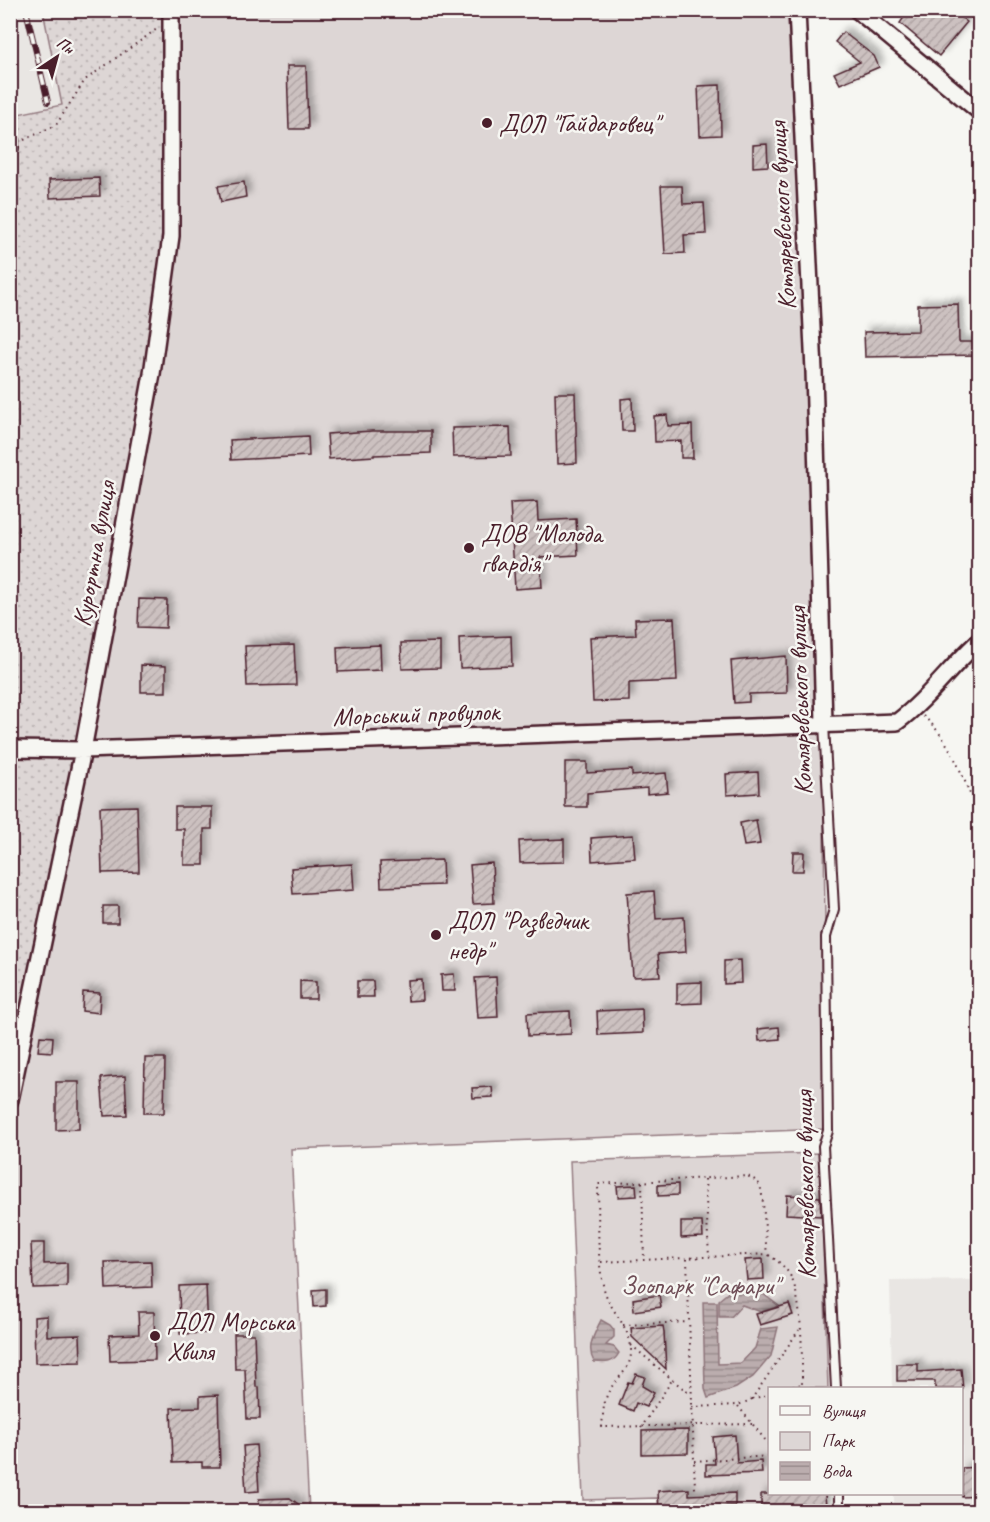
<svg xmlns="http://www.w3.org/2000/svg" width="990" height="1522" font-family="Caveat,sans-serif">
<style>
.built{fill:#e9e6e3}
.grass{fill:url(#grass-dots);stroke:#947a80;stroke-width:1.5}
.park{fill:#ddd6d5;stroke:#947a80;stroke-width:1.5}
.water{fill:url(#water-rules);stroke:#8e747a;stroke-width:1.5}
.building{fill:url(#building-hatch);stroke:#4a1f2b;stroke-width:1.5;filter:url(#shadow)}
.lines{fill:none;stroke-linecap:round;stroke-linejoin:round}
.service-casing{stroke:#4a1f2b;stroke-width:12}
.minor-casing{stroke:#4a1f2b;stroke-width:20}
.path{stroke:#4a1f2b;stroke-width:2;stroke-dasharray:1.5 4.5;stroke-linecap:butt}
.service{stroke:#f6f6f2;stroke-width:8}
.minor{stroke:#f6f6f2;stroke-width:15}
.rail-casing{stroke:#4a1f2b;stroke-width:6}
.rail{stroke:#f6f6f2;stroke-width:4;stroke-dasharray:11;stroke-linecap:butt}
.poi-dot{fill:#4a1f2b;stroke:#f6f6f2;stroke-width:2}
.labels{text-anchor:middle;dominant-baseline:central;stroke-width:5;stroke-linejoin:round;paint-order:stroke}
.poi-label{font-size:26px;fill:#4a1f2b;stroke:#f6f6f2;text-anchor:start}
.street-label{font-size:26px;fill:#4a1f2b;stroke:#f6f6f2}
.park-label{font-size:26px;fill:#6f4d56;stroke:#f6f6f2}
</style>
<defs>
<pattern id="grass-dots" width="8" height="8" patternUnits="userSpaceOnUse" patternTransform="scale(1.5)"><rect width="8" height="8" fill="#ddd6d5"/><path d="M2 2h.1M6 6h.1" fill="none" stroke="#bfb7b7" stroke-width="1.8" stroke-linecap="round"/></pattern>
<pattern id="water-rules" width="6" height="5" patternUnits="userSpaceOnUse" patternTransform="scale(1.5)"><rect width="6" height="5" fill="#bbadae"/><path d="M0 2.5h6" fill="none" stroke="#9a8c8e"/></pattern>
<pattern id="building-hatch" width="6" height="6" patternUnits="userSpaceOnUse" patternTransform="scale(1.5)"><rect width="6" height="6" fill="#ccc1c0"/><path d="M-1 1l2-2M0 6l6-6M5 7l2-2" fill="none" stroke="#b1a5a5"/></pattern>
<filter id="shadow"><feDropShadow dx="5" dy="-5" stdDeviation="3" flood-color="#0004"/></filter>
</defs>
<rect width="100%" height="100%" fill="#f6f6f2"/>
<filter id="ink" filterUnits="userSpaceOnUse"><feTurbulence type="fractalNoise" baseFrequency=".0167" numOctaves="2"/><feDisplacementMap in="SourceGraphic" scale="12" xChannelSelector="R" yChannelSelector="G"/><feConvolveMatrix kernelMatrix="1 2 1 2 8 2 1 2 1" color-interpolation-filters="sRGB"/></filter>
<g filter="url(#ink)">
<path class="built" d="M10,11H43L62,105L13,115L10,105Z
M979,1280V1511H894V1494H962V1388H892L890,1281Z"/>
<path class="grass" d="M43,11H171L173,237L11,1099L10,155L13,115L62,105Z"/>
<path class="park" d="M172,11H796L823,725L827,1129L291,1149L309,1511L11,1512V1121L83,750L171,236Z
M820,1153L828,1388H770V1494H825L826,1510L659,1512L658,1498L583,1500L570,1161Z"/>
<path class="water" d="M739,1287L759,1291L779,1306L761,1312L742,1305L731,1317H719V1300L730,1291Z
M703,1302H717L718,1364L741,1363L755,1348L761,1329L778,1327L771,1356L753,1377L736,1388L708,1398L705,1389Z
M601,1320L610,1325L614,1330V1337L606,1345L614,1347L619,1353C613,1364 606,1363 594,1362C586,1347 594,1335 601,1320Z"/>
<path class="building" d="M909,10H929L940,20L943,16L948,19L954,12L967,22L939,56L900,23Z
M843,32L874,56L879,67L840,84L834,73L860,62L835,42Z
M287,66H306L308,129H289Z
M720,85L721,135L700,136L698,86Z
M767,144L768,166L753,167V145Z
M99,178L100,196L50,198L49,180Z
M244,182L246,197L221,202L218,186Z
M661,186H682L683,204L704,203L706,234L684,235L685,253L665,254Z
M958,304L959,342H980V355L865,357L864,332L918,331V305Z
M555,393H575L577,463L557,464Z
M632,398L633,431H622L621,399Z
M667,415L668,426L692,425L693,458H681V441L655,442L654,416Z
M510,427L511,456L453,457L452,428Z
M372,431H431V453L374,455V456L329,459L327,434Z
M308,436L309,456L231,460L230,440Z
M537,502L538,521L576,519L578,555L540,557L542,587L515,589L510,503Z
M139,599L167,600L166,628L138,627Z
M674,618L677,681L629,683V701L593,702L590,637L636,635L635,619Z
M511,636L512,666L460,668L459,638Z
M440,642V668L402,669L401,643Z
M294,645L296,685L247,686L245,646Z
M380,645L381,670L338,672L337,647Z
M786,656L787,693L749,694V702L734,703L731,661Z
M141,665L166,666V692H141Z
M565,762H587V773L632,770V776L666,773L668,792L647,794V788L587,793V807H565Z
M758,772L759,793L727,795L726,774Z
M137,806L139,872L102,873L100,807Z
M175,807H212V829H204V865H184V829H175Z
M756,820L760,844L744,846L740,823Z
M633,835L635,858L592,861L591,838Z
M564,839V862L520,863L519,841Z
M793,852H804L803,871H792Z
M442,860L443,885L381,887L380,862Z
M492,863L494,903L473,904L470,865Z
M352,864L354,890L293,894L291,868Z
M654,891L656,919L684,917L686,952L658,954L660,976L633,977L627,893Z
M103,906H118V923H103Z
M740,960L741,983L724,984V961Z
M454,974L455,991H442L441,975Z
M496,977L498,1017L478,1018L475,978Z
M421,979L422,1000L408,1001L407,980Z
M300,981L316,982V999H300Z
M357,981H373L374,997H357Z
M702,982V1003L677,1004V983Z
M83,992L100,993L99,1013L82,1011Z
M642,1009L643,1033L598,1035L597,1011Z
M570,1011L571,1034L528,1036L527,1013Z
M779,1027L780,1039L759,1041L758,1029Z
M40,1036L53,1037L52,1052L38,1051Z
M145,1058H165L164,1113H144Z
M125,1076L127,1115L104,1116L101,1078Z
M56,1082H79V1129L56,1130Z
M492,1087L493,1097L473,1098L472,1088Z
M678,1184V1195L658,1196V1185Z
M636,1185L637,1196L618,1197L617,1186Z
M787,1195L820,1197L821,1216L786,1214Z
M681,1222H702L703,1237L681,1238Z
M31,1243H44V1264L67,1263V1287L33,1288Z
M763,1259L764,1279L747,1280L745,1260Z
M151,1261L152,1287L106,1289L105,1262Z
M206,1285L208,1333L180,1334L179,1286Z
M326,1289V1306L314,1307L313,1290Z
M659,1295L661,1307L634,1311L633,1299Z
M789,1304L793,1315L760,1325L756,1314Z
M138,1312H154L155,1360L110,1361L109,1335L139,1334Z
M47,1316V1336L80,1335L81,1362L35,1363L34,1317Z
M663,1326L664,1332L666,1369L632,1337L631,1328Z
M234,1334H254L256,1387H259L260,1419H247L245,1369H235Z
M897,1364H918V1372L961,1369L963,1389H935V1381H897Z
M636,1374L645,1377L642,1386L654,1393L646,1407L636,1403L633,1411L619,1405L628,1382L632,1383Z
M218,1395L220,1467H202V1462L173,1463L171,1408L200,1407V1396Z
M688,1430V1453L642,1454V1431Z
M735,1435L737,1463L761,1461L762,1473L706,1475V1464H715L713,1437Z
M256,1445L259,1491L246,1492L243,1446Z
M980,1467V1496L962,1497V1468Z
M689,1489V1495L735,1493V1506L659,1511L658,1491Z
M761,1494H825L826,1510L761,1512Z
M290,1498L298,1504L299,1512H260L259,1499Z"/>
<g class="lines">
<defs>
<path id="service" d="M824,724L834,909L826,937L828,1131L823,1146L836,1388
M839,1512V1494"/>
<path id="minor" d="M797,10L814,371L824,723
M857,10L980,112
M10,108V148
M10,749L83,750L897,722C928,699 951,666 980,640
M10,1100L83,750L152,374L171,236V10"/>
</defs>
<use href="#service" class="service-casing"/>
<use href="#minor" class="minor-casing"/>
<path class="path" d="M24,140L56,125L85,80L157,29
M923,716C950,738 963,777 976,809L980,814
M705,1179L709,1257
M642,1182L644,1260
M687,1259L695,1489
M601,1262L767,1254C777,1260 785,1266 791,1277C803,1302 802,1359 802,1388
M623,1325L688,1322
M631,1345L691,1395
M787,1388L802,1384
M752,1399L770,1394
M738,1406L770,1446
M692,1407L738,1405L751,1400L799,1330
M752,1424L602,1427C603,1416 603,1402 609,1391C617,1377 631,1370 631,1352C632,1328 610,1312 604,1289C596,1256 599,1218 598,1184L747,1176C752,1178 756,1180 759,1184C764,1190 765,1241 767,1254
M641,1428L672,1380
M694,1461L770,1456
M695,1512V1509"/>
<use href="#service" class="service"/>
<use href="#minor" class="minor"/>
<defs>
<path id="rail" d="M26,10L48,102"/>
</defs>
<use href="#rail" class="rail-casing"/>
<use href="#rail" class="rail"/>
</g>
</g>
<g class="poi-dot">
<circle cx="487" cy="123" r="6"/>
<circle cx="469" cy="548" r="6"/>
<circle cx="436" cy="935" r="6"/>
<circle cx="155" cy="1336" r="6"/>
</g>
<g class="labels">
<g class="poi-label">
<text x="499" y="123">ДОЛ "Гайдаровец"</text>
<text x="481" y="533">ДОВ "Молода<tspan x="481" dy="30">гвардія"</tspan></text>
<text x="448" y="920">ДОЛ "Разведчик<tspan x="448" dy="30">недр"</tspan></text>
<text x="167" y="1321">ДОЛ Морська<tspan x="167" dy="30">Хвиля</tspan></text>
</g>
<g class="street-label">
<text transform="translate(782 216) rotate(-93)">Котляревського вулиця</text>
<text transform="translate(94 554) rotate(-80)">Курортна вулиця</text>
<text transform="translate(800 701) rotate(-92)">Котляревського вулиця</text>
<text transform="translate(416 714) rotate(-2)">Морський провулок</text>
<text transform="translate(805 1185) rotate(-91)">Котляревського вулиця</text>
</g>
<g class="park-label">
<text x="700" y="1285">Зоопарк "Сафари"</text>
</g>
</g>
<rect width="990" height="1522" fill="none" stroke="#f6f6f2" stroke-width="36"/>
<rect x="18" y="18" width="954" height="1486" fill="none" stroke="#4a1f2b" stroke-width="2" filter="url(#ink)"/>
<rect x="768" y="1387" width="195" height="108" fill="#f6f6f2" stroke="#b1a0a2" stroke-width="1.5"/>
<rect x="780" y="1406" width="30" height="9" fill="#f6f6f2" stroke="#b1a0a2" stroke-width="1.5"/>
<text x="822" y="1417" font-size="18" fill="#4a1f2b">Вулиця</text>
<rect x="780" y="1432" width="30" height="18" fill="#ddd6d5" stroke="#b1a0a2" stroke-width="1.5"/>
<text x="822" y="1447" font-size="18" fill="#4a1f2b">Парк</text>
<rect x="780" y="1462" width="30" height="18" fill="url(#water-rules)" stroke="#b1a0a2" stroke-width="1.5"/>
<text x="822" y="1477" font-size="18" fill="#4a1f2b">Вода</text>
<g transform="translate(57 57) rotate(36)" stroke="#f6f6f2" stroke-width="4.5" paint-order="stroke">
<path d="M0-4.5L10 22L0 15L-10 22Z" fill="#4a1f2b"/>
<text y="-9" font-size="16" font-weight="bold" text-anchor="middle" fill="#4a1f2b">Пн</text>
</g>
</svg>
